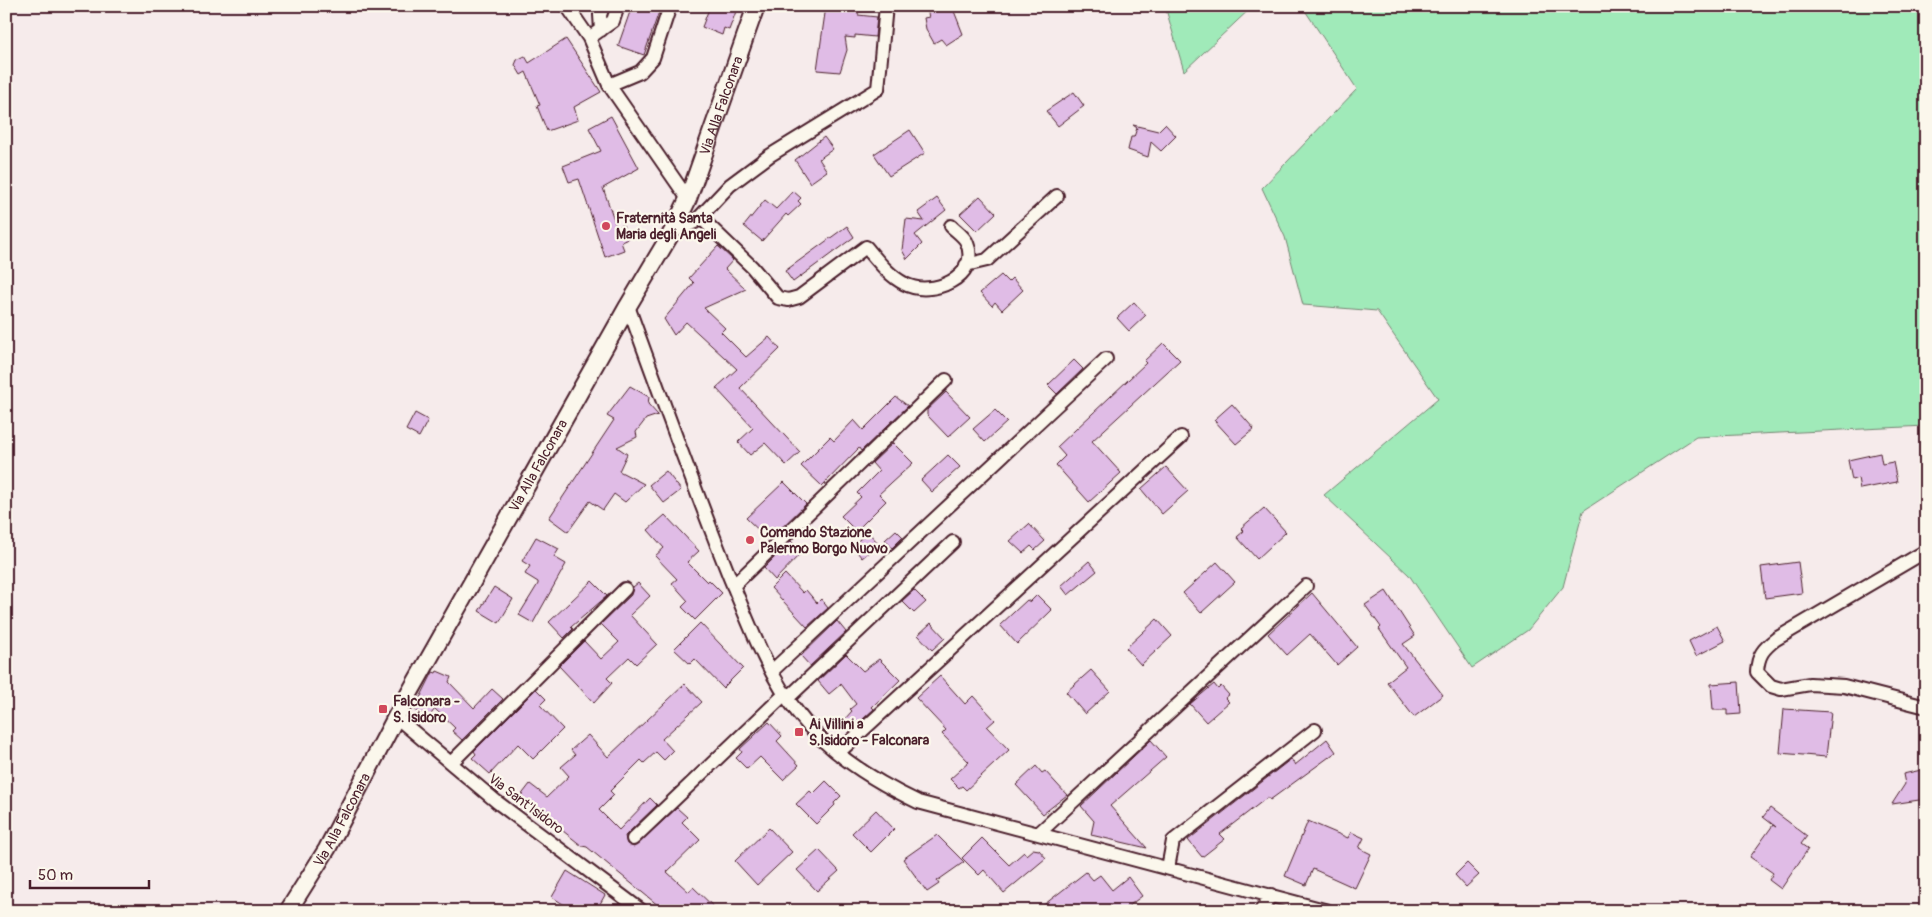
<svg xmlns="http://www.w3.org/2000/svg" width="1932" height="917" font-family="Pangolin,sans-serif">
<style>
.green{fill:#a0eab9;stroke:#758472}
.building{fill:#e0bce6;stroke:#4a1f2b}
.lines{fill:none;stroke-linecap:round;stroke-linejoin:round}
.minor-casing{stroke:#4a1f2b;stroke-width:16}
.tertiary-casing{stroke:#4a1f2b;stroke-width:20}
.minor{stroke:#fbf7ec;stroke-width:12}
.tertiary{stroke:#fbf7ec;stroke-width:16}
.poi-dot{fill:#d1495b;stroke:#fbf7ec;stroke-width:2}
.labels{text-anchor:middle;dominant-baseline:central;stroke-width:4.5;stroke-linejoin:round;paint-order:stroke}
.street-label{font-size:14px;fill:#4a1f2b;stroke:#fbf7ec}
.poi-label{font-size:14px;font-weight:bold;fill:#4a1f2b;stroke:#fbf7ec;text-anchor:start}
</style>
<rect width="100%" height="100%" fill="#f6ebeb"/>
<filter id="ink" filterUnits="userSpaceOnUse"><feTurbulence type="fractalNoise" baseFrequency=".02" numOctaves="2"/><feDisplacementMap in="SourceGraphic" scale="10" xChannelSelector="R" yChannelSelector="G"/><feConvolveMatrix kernelMatrix="1 2 1 2 8 2 1 2 1" color-interpolation-filters="sRGB"/></filter>
<g filter="url(#ink)">
<path class="green" d="M1165,6H1253L1184,71Z
M1302,6H1926V426L1696,437L1583,511L1563,587L1528,630L1472,668L1409,575L1324,495L1438,399L1377,311L1303,305L1285,237L1262,188L1357,89Z"/>
<path class="building" d="M632,6H661L644,55L618,46Z
M710,6H738L729,30L724,28L722,35L702,27Z
M826,6H859L858,15L877,17L875,37L855,35V38L845,37L847,50L840,72L817,70Z
M926,6H952L963,34L946,45L941,39L934,43L926,29L924,18L929,17Z
M566,39L601,92L574,107L578,120L547,131L537,106L540,105L526,72L521,75L515,65L517,60L525,56L529,63Z
M1074,92L1084,106L1058,126L1046,111Z
M611,116L639,168L603,188L617,228L623,225L628,239L621,242L624,250L605,257L579,179L569,182L563,166L601,151L589,128Z
M1165,124L1176,136L1161,151L1151,142L1148,157L1128,150L1131,137H1134L1137,128L1133,125L1158,131Z
M910,130L925,153L889,176L874,154Z
M824,137L833,149L819,159L827,171L810,183L795,160Z
M793,191L801,198L798,201L801,204L788,216L786,214L762,241L744,226L765,200L776,209Z
M980,196L996,213L977,231L960,214Z
M937,198L946,210L915,235L922,244L907,259L902,250L906,219L924,221L918,212Z
M847,226L854,237L793,282L785,271Z
M718,246L733,260L725,269L746,289L704,308L725,328L721,332L746,357L769,337L780,349L740,388L800,452L786,465L765,443L750,455L738,442L753,428L716,388L737,369L686,322L674,335L664,319L694,283L689,278Z
M1001,275L1008,282L1012,278L1023,290L1002,310L995,302L992,306L980,293Z
M1134,302L1146,315L1129,331L1117,318Z
M1163,343L1180,360L1092,441L1121,473L1089,502L1056,465L1065,456L1057,447L1146,363L1144,361Z
M1074,360L1083,369L1057,394L1048,385Z
M630,386L649,397L648,404L658,415L646,419L636,432L637,437L617,447L627,454L619,471L644,484L625,502L614,494L603,510L590,501L568,532L549,518L614,420L607,416Z
M946,392L970,417L948,437L927,415V410Z
M896,397L908,406L861,451L859,448L822,486L801,466L830,437L834,441L854,420L863,430Z
M1232,404L1254,429L1236,444L1214,420Z
M995,410L1007,422L985,442L973,429Z
M415,413L428,420L419,437L406,430Z
M893,443L913,463L879,494L886,501L856,531L841,516L861,497L857,493L879,471L872,463Z
M1880,453L1882,464L1893,462L1897,482L1860,489L1858,478L1852,480L1848,460Z
M948,455L960,467L932,492L921,480Z
M1166,467L1188,491L1162,514L1141,489Z
M666,471L681,490L664,503L649,485Z
M784,482L806,504L769,540L746,518Z
M1264,508L1286,532L1257,559L1237,537L1244,531L1241,528Z
M665,515L699,551L687,562L707,582L709,580L722,593L695,620L682,607L688,601L672,583L677,579L655,556L664,548L648,530Z
M1029,524L1045,541L1035,550L1031,546L1023,553L1010,541Z
M896,530L903,537L892,548L885,540Z
M868,532L879,544L862,558L852,546Z
M536,537L559,549L554,557L566,564L533,623L519,615L538,584V582L525,574L530,566L522,561Z
M791,541L802,552L775,580L764,568Z
M1089,561L1097,571L1068,595L1061,586Z
M1217,562L1235,582L1201,613L1183,593Z
M1798,562L1802,593L1765,598L1761,567Z
M785,574L803,593L806,590L817,603L821,599L828,608L807,627L771,588Z
M592,581L607,596L571,627L573,629L564,638L549,622Z
M638,583L650,596L630,615L657,644L636,664L629,657L607,678L612,683L594,703L559,666L584,641L601,659L619,642L601,624L631,595L633,587Z
M494,587L513,599L499,623L479,611Z
M914,590L926,602L914,613L902,601Z
M1386,591L1415,636L1403,644L1443,695L1414,717L1387,682L1406,667L1379,629L1381,627L1365,605Z
M1312,593L1357,647L1337,665L1310,634L1287,655L1268,634Z
M1037,595L1052,610L1017,644L1000,625L1027,600L1030,602Z
M1157,619L1172,636L1141,665L1126,648Z
M837,621L846,632L810,666L801,656Z
M700,623L743,668L723,688L695,659L690,664L674,649Z
M931,623L945,638L932,650L918,635Z
M1717,626L1725,641L1696,656L1689,641Z
M846,654L863,671L879,659L900,680L872,707L874,709L852,729L844,720L852,711L850,709L856,704L841,684L829,694L818,681Z
M1091,670L1110,691L1085,714L1066,692Z
M437,671L451,677L449,682L474,708L492,689L503,699L462,740L452,731L455,728L435,709L428,718L414,710L433,672L436,673Z
M940,676L965,704L973,696L995,720L987,727L1009,750L966,790L962,786L959,788L950,779L969,762L942,734L946,730L916,698Z
M1739,682L1741,714L1727,715V710H1713L1711,684Z
M685,684L702,702L662,739L673,751L664,760L656,752L644,763L641,760L610,791L614,795L599,810L619,830L650,798L657,805L625,836L627,844L634,847L677,808L687,817L682,822L700,840L667,872L689,892L693,887L718,911H665L587,847L582,846L520,797L530,784L547,797L569,776L561,767L575,755L571,750L588,735L608,757Z
M1214,684L1218,689L1221,686L1229,695L1225,698L1229,702L1206,722L1190,704Z
M536,689L546,699L540,705L563,729L533,759L518,744L490,774L472,758L476,754L474,751Z
M1784,709L1831,712L1826,757L1780,753Z
M769,722L782,736L777,741L799,765L783,780L760,757L747,769L736,758L742,752L740,749Z
M1327,739L1336,752L1270,800L1268,797L1220,834L1225,839L1202,857L1188,840L1291,759L1295,765Z
M1151,740L1166,757L1110,806L1147,848L1091,835L1094,821L1081,806Z
M1036,766L1042,773L1045,771L1067,795L1043,814L1016,785Z
M1926,769V799L1892,804L1905,784L1903,774Z
M826,781L841,796L834,803L835,805L816,824L796,804L810,791L813,794Z
M1770,808L1807,836L1801,844L1808,849L1781,889L1769,880L1773,873L1750,857L1773,825L1776,827L1763,817Z
M876,810L894,829L871,852L852,833Z
M1308,821L1348,838L1351,832L1364,838L1359,848L1371,854L1355,888L1313,869L1306,885L1285,876Z
M769,828L792,852L757,885L735,861Z
M937,835L964,862L937,881L939,884L927,892L903,859Z
M982,838L1009,865L1024,852L1026,855L1033,849L1039,850L1046,858L1004,893L984,870L979,875L962,858Z
M819,850L839,871L817,891L797,870Z
M1467,863L1479,875L1466,887L1455,875Z
M567,871L605,895L596,911H574L552,897Z
M1086,872L1093,880L1100,875L1112,890L1128,877L1142,896L1122,911H1114L1110,905L1103,911H1036Z"/>
<g class="lines">
<defs>
<path id="minor" d="M567,6L589,38L609,85L688,199
M601,30L600,15L603,6
M589,38L613,21L618,6
M609,85L640,72L653,58L670,6
M700,217L752,267L778,298L788,300L799,297L866,247C877,260 889,276 905,284C931,298 981,277 967,243C965,237 956,231 951,226
M672,232L695,222L730,185L769,156L878,89L886,6
M966,265L987,260L1057,196
M628,306C661,397 694,488 730,578C749,623 767,674 798,713C828,753 874,781 918,802L1328,911
M1926,551L1776,639C1763,649 1758,655 1757,672L1771,686L1781,689L1810,684L1844,686L1926,707
M733,586L946,380
M772,671L1106,359
M788,698L953,542
M396,717L497,802L642,911
M838,753L1181,437
M451,763L625,589
M1038,834L1306,586
M633,839L786,693
M1168,868L1173,841L1315,730
M1261,911L1271,895"/>
<g id="tertiary">
<path id="s1" d="M288,911L327,849L396,717L628,306L672,232L688,199L756,6"/>
</g>
</defs>
<use href="#minor" class="minor-casing"/>
<use href="#tertiary" class="tertiary-casing"/>
<use href="#minor" class="minor"/>
<use href="#tertiary" class="tertiary"/>
</g>
</g>
<g class="poi-dot">
<circle cx="606" cy="226" r="5"/>
<circle cx="750" cy="540" r="5"/>
<rect x="378" y="704" width="10" height="10" rx="2.5"/>
<rect x="794" y="727" width="10" height="10" rx="2.5"/>
</g>
<g class="labels">
<g class="street-label">
<text stroke="none"><textPath href="#s1" startOffset="916">Via Alla Falconara</textPath></text>
<text stroke="none"><textPath href="#s1" startOffset="511">Via Alla Falconara</textPath></text>
<text transform="translate(526 804) rotate(37)">Via Sant'Isidoro</text>
<text stroke="none"><textPath href="#s1" startOffset="106">Via Alla Falconara</textPath></text>
</g>
<g class="poi-label">
<text x="616" y="218">Fraternità Santa<tspan x="616" dy="16">Maria degli Angeli</tspan></text>
<text x="760" y="532">Comando Stazione<tspan x="760" dy="16">Palermo Borgo Nuovo</tspan></text>
<text x="393" y="701">Falconara -<tspan x="393" dy="16">S. Isidoro</tspan></text>
<text x="809" y="724">Ai Villini a<tspan x="809" dy="16">S.Isidoro - Falconara</tspan></text>
</g>
</g>
<rect width="1932" height="917" fill="none" stroke="#fbf7ec" stroke-width="25"/>
<rect x="12" y="12" width="1907" height="892" fill="none" stroke="#4a1f2b" stroke-width="2" filter="url(#ink)"/>
<path d="M30 880v8h119v-8" fill="none" stroke="#4a1f2b" stroke-width="2.5"/>
<text x="38" y="880" font-size="15" fill="#4a1f2b" stroke="#fbf7ec" stroke-width="4" paint-order="stroke">50 m</text>
</svg>
